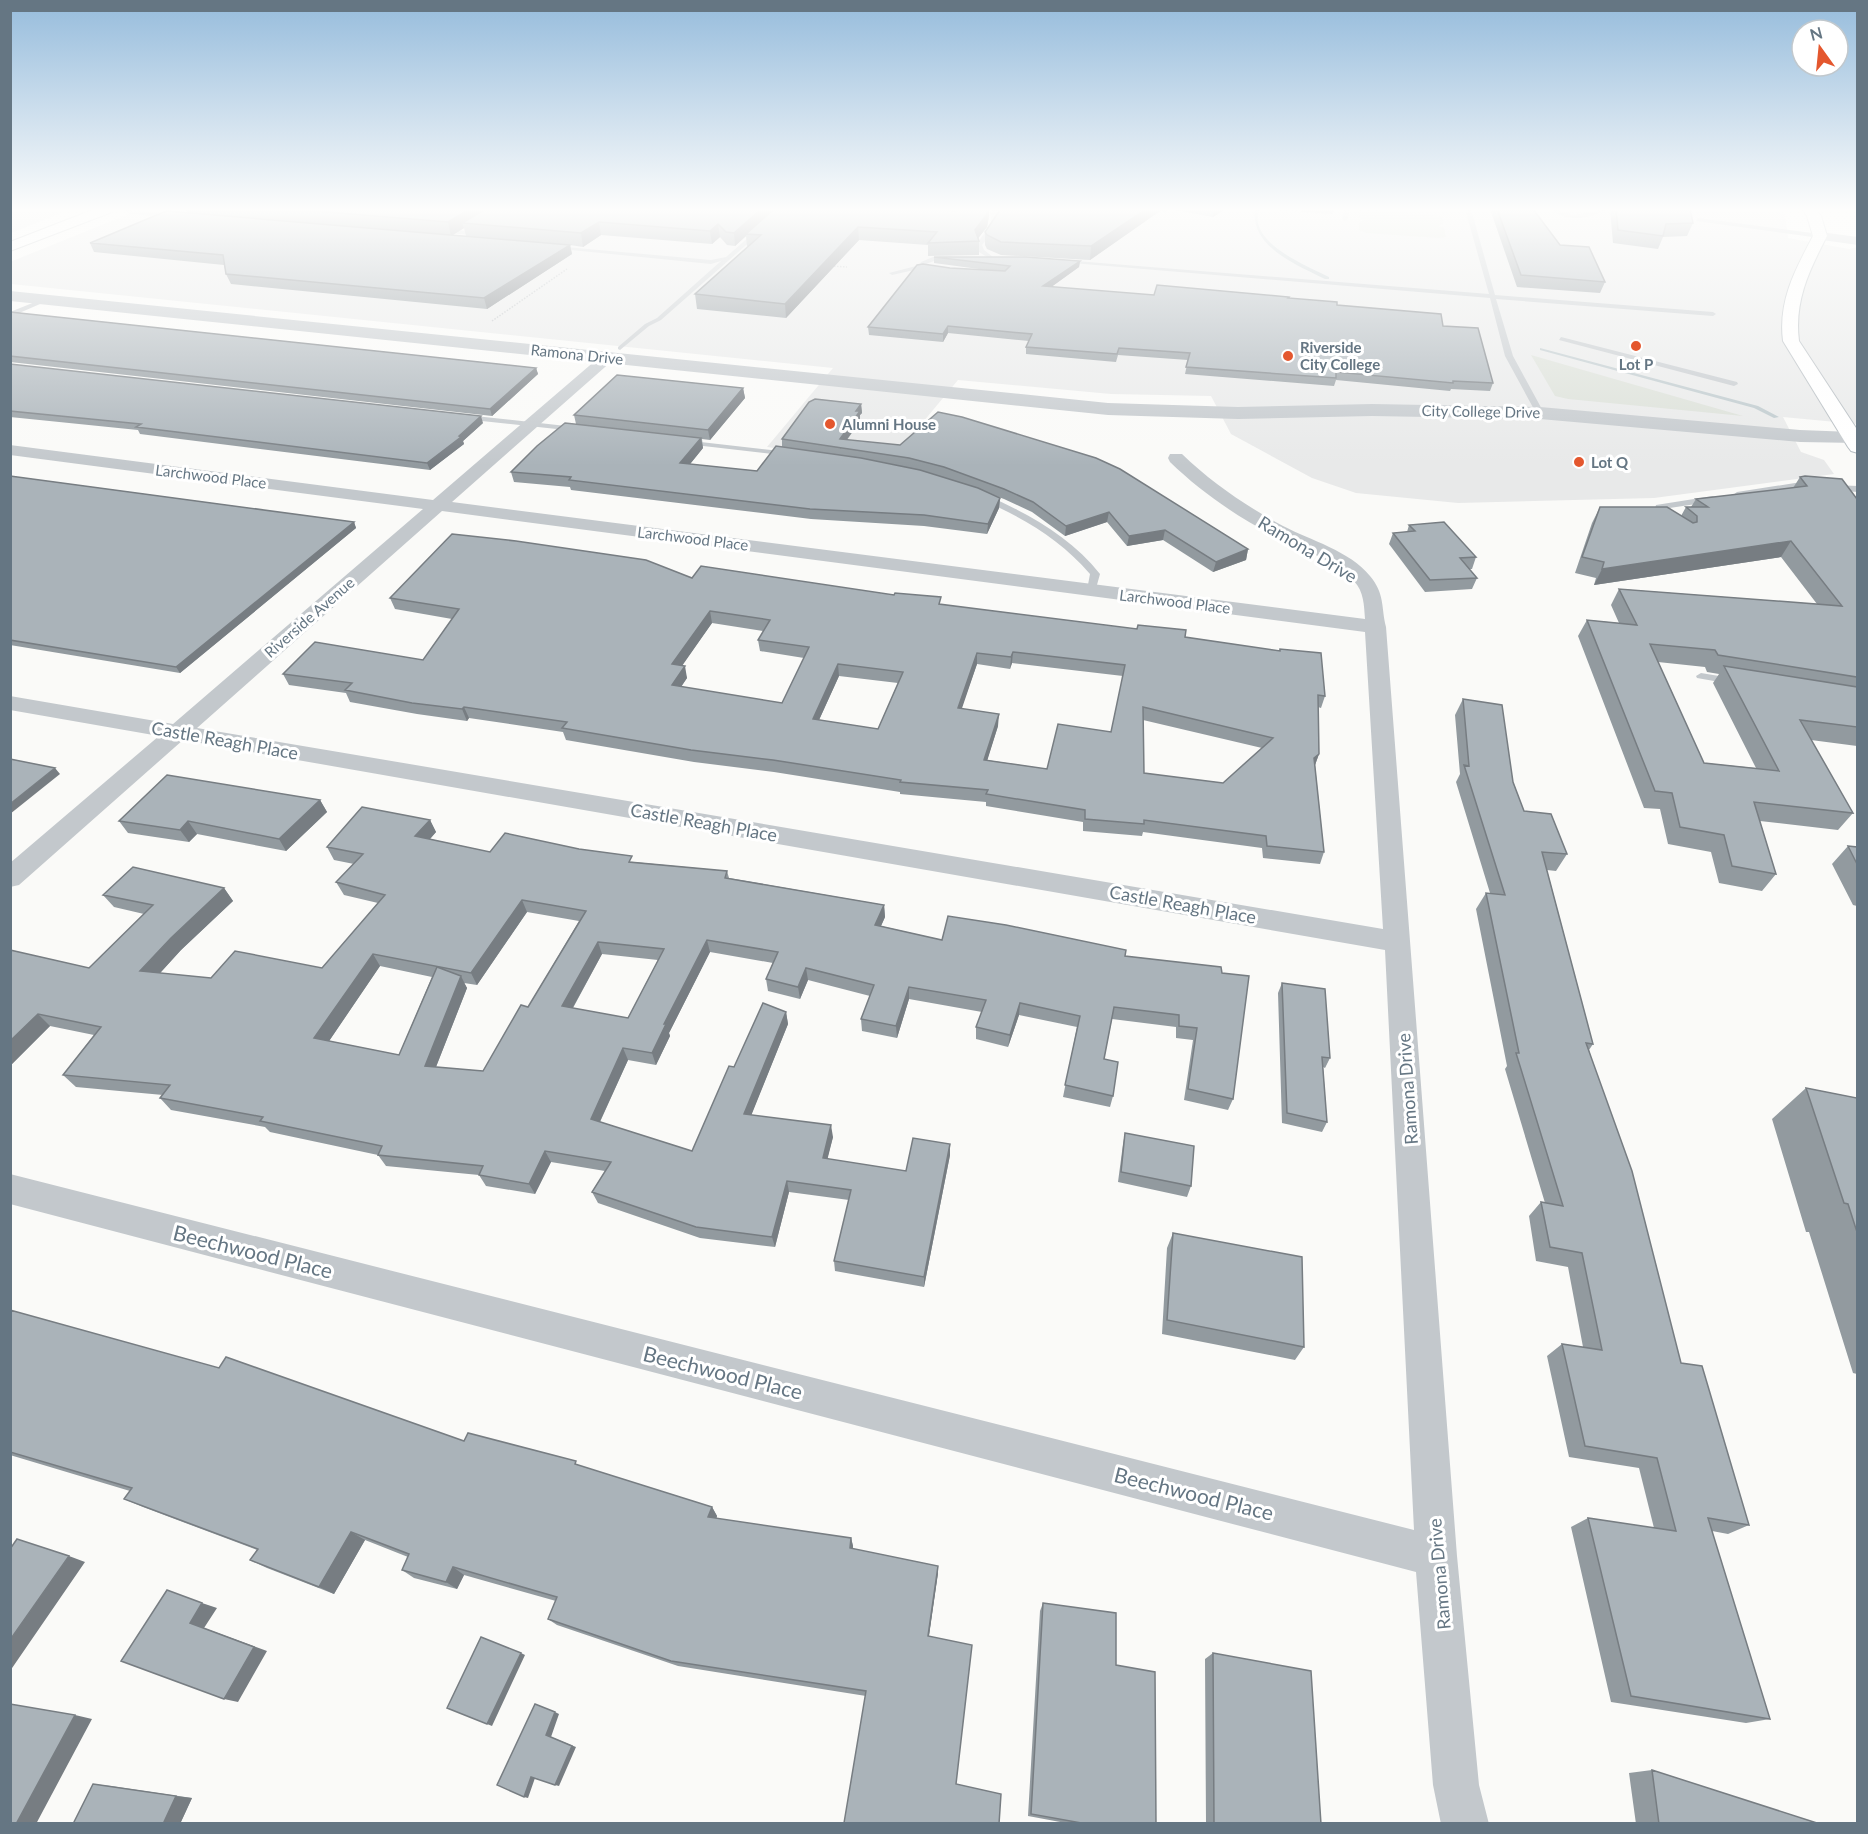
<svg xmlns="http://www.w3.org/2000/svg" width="1868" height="1834" font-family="Lato,sans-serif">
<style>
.built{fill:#e8e9e9}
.green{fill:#dadfd7}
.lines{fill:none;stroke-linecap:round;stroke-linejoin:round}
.stream{fill:#bbc7cb;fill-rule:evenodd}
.secondary-casing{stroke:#b3babf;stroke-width:2}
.primary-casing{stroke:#b5babe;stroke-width:2}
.path{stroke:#bbbfc2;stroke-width:1.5;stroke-dasharray:1.5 1.5;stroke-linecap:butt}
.service{fill:#c3c8cc;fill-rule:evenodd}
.minor{fill:#c3c8cc;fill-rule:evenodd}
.tertiary{fill:#c3c8cc;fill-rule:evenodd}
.secondary{fill:#fff;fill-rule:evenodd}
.primary{fill:#fff;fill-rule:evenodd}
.wall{fill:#929a9f;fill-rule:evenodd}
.shaded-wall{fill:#777d82}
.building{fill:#aab3b9;stroke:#777d82;stroke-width:1.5;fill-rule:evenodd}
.poi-dot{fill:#e4572e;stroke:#fff;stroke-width:2}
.labels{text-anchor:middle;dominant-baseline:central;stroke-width:6;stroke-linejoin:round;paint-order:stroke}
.far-poi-label{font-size:15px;font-weight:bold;fill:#657683;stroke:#fff;text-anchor:start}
.far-street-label{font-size:15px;fill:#657683;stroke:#fff}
.street-label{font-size:18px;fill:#657683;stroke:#fff}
.near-street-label{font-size:21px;fill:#657683;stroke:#fff}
</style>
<rect width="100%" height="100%" fill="#fafaf8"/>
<path class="built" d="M11,209H72L11,233Z
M141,209H1781L1785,216L1788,238L1849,249L1857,247V424L1783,417L1801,452L1824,460L1834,474L1654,498L1458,503L1356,493L1312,478L1231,434L1211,396L1111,394L958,380L888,464L767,447L833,368L11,284L10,262Z"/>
<path class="green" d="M1364,209L1442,216L1443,224L1438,226L1444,228L1446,237L1439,238L1366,233L1359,230V222L1364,220L1359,218V210Z
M1531,355L1743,416L1568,399L1555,396Z"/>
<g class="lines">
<path class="stream" d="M1255,209H1259C1258,214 1257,219 1258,223C1264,249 1307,266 1329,277V279H1325C1297,265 1250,247 1255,209Z
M1540,348L1758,406L1779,417L1774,418L1754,408L1540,350Z"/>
<defs>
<path id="secondary" d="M1802,209H1816L1821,216L1827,236C1809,271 1794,301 1799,341L1858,431V453L1851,451L1848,447L1783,341C1778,301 1795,270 1813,236L1807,216Z"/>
<path id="primary" d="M95,209H114L112,212L10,251V242Z"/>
</defs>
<use href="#secondary" class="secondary-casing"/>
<use href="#primary" class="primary-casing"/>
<path class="path" d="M1271,209L1326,214
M831,266L847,267
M492,321L567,269"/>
<path class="service" d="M120,209L177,214L180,216L177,218L130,214Z
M781,209H787L661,320L649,326L620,350L618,349V347L645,324L657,318L721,261L711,264L551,248L554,246L711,260L726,257Z
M990,209H996C1002,224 991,234 982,245L984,250L993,257L990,259L979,252L976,245L991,224Z
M1344,209H1350L1348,219L1345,221L1342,219Z
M1465,209H1471L1495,295L1713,312L1716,314L1713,316L1496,299L1513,356L1544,413L1540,415L1536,413L1505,356L1490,298L1060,262L1063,260L1489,294Z
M1550,209H1557L1572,215L1608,209C1590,219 1567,223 1550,209Z
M1698,218L1820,234L1823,236L1820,238L1696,221Z
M439,229L482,232L485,234L482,236L437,232Z
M951,256L953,259L934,261L926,264L933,268V270L923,268L892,275L889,273L920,265L921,262L933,257Z
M45,298L47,301L10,317V312Z
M1561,337L1737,382L1738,384L1734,386L1559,340Z
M466,415L575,427L579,429L575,431L463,419L462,417Z
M683,440L789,452L793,454L789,456L686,444H683Z
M1795,483L1810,484L1814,487L1810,490L1795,489L1737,498L1733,495L1737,492Z
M1833,485L1858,486V492L1830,490L1829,488Z
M980,495H986C1029,514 1071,537 1100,574L1095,592L1087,590L1090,574C1060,539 1022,517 980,499Z
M1713,496L1717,499L1716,501L1663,509L1662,515L1667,520L1666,522H1660L1653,516L1656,505Z
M1701,673L1731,678L1736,681L1731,684L1697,678L1696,676Z"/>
<path class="minor" d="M608,353L615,357L613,360L452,502L1365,619C1364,605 1364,592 1354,581C1334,559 1300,549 1274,536C1236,516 1201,492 1170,462L1168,458L1170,454H1182C1212,483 1246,506 1283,526C1310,540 1350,551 1370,576C1385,594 1381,607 1386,627L1457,1556L1479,1785L1489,1824H1441L1433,1785L1416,1572L10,1204V1174L1414,1530L1385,950L183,740L19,885L10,887V863L159,736L10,710V696L173,724L423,509L10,455V445L433,500L603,354ZM442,511L1365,632L1383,929L197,728Z"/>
<path class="tertiary" d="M1820,232L1858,237V245L1815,239L1813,236Z
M10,291L1108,403L1238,407L1372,404L1540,407L1800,430L1852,432L1858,433V443L1800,442L1540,419L1372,416L1238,419L1108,415L10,301Z"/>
<use href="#secondary" class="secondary"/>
<use href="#primary" class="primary"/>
</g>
<path class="wall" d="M185,209H989V216L987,227L978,238L979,241V255L928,256V245L859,240L786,318L697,309L695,294L747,247L746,236L735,246L727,245L720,237L712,244L601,235L583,247L570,245L572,254L487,309L231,284L226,274L224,265L94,252L90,243L187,212ZM464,228L466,236L453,235Z
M997,209H1226L1213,217L1169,209L1165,212L1160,211L1090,260L1001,255L987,249L985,245V232L998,212Z
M1302,209H1334L1333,214L1302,212Z
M1490,209H1533L1560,245L1605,282L1600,293L1517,287Z
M1610,209H1690L1693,223L1687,236L1663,237L1658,249L1613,243Z
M934,257L1080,261L1079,267L1051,287L1154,295L1288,298L1337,305L1443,326L1493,383L1490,391L1451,389L1450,391L1336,380L1334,386L1185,374L1188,360L1118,355L1116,362L1026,354V347L1029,341L948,333L943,342L869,335L868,327L950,268L994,271L934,263Z
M10,312L536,368L538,374L492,416L10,362Z
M10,364L483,423L463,441L464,444L430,470L140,434L138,430L10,417Z
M743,388L745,398L710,440L702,439L703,448L690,464L757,471L782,447V439L861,404L862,413L860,415V421L847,440L1248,549L1246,560L1213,572L1163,540L1127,546L1107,522L1065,536L1032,512L1004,499L993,495L1000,498L999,508L987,534L924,526L811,519L571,490L570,487L514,482L511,472L576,424L574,415Z
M10,476L354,522L356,528L180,673L10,645Z
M1800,477L1857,499V746L1811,740L1853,813L1838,830L1760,821L1776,874L1762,891L1719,883L1711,852L1668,844L1660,809L1644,808L1578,636L1587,620L1619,623L1611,605L1619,589L1817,604L1781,557L1594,585L1596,578L1575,573L1592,523L1600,507L1681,516L1686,507H1691L1696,499L1793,488ZM1658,662L1705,667L1707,672L1719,674L1713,683L1756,768L1704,763Z
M1409,525L1476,557L1472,569H1469L1477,578L1472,589L1425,592L1389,544L1393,533L1407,532Z
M692,578L941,605L1185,637L1279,651L1280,649L1325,696L1321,708L1318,707L1319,754L1315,765L1324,852L1320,864L1263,858L1262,848L1143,832L1142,836L1083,831V822L986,806V802L900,794V792L774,772L694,762L566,740L563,732L469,718L467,721L417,714L350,702L346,693L289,685L283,674L423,660L452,619L395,609L390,598ZM712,623L763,631L758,640L760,651L804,658L782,703L681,687L687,678L682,665ZM1012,663L1123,676L1111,732L1047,769L987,760L998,726L961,709L977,664L1010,669ZM839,676L898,683L878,729L819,720ZM1143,720L1262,748L1223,783L1144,773Z
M1463,699L1513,782L1524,811L1567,854L1556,871L1547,870L1593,1044L1589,1050L1681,1363L1749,1525L1728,1534L1712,1531L1770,1719L1746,1723L1611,1702L1571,1527L1588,1518L1654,1528L1639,1468L1569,1457L1547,1356L1562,1344L1583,1347L1568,1267L1536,1261L1529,1216L1541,1202L1545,1203L1505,1069L1507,1066L1476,909L1486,893H1490L1456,782L1460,774L1455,715Z
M320,800L327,812L286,851L197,834L189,842L128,833L119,821Z
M430,820L436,832L430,839L490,852L634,862L727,871L729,878L884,905L885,917L881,926L942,940L1125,956L1221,967L1233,1099L1228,1110L1184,1100L1193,1040L1176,1038V1027L1112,1019L1104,1059L1113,1096L1110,1107L1063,1097L1077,1027L1019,1015L1008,1047L976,1039V1027L982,1012L909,999L897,1038L862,1031L861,1019L870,996L808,980L800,999L768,991L766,979L773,963L710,952L669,1033L670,1036L656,1065L628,1060L600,1122L692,1151L734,1067L786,1012L788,1024L751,1115L833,1137L827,1159L906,1171L950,1144V1155L924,1287L835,1271L834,1261L849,1200L789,1192L775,1247L700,1238L598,1203L592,1192L605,1171L551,1162L535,1194L486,1186L479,1175L386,1166L378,1155L270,1132L265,1127L171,1110L160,1098L163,1095L76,1087L63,1075L94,1035L50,1026L10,1066V950L89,968L144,914L114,907L103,895L224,888L233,901L181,950L160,973L211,978L322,968L378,903L344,895L336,882L354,864L334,860L327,847ZM527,912L579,921L528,1007L483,1071L436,1067L467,988L464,983L477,985ZM602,954L658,960L628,1018L573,1008ZM380,966L432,977L399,1055L329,1041Z
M1848,846L1857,847V906L1853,905L1832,864Z
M1282,983L1330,1058L1325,1068L1323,1067L1327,1122L1322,1132L1282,1123L1278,993Z
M1806,1088L1857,1098V1374L1853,1373L1809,1232H1806L1772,1119Z
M1125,1133L1191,1186L1187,1197L1118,1182L1123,1144Z
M1173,1233L1304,1347L1295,1360L1162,1334L1167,1248Z
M10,1310L464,1441L581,1466L712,1507L717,1516L716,1519L851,1538L853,1546V1549L938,1573L929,1636L845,1824L866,1696L678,1666L557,1625L548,1619L556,1601L464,1575L457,1589L414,1578L402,1570L408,1557L365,1540L334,1594L267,1568L250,1560L257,1550L143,1507L124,1499L130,1491L10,1455Z
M1043,1603L1116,1665L1156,1824H1071L1028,1816L1040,1611Z
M1213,1653L1321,1824H1206L1205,1659Z
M1652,1770L1820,1824H1636L1629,1773Z
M93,1784L111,1786L192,1798L180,1824H73Z"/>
<path class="shaded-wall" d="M470,209H496L462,223L464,228L451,236L448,222Z
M761,209H777L746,234V236L735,246L734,233Z
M988,209H989V216L987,227L976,241L975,230Z
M1146,209H1160V211L1090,260L1091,246Z
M1214,209H1226L1213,217Z
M599,222L601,235L583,247L581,233Z
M718,224L720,237L712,244L710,231Z
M858,227L859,240L786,318L785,304Z
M570,245L572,254L487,309L484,298Z
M1080,261L1079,267L1043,293V286Z
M948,326V333L943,342V334Z
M536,368L538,374L492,416L490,409Z
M743,388L745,398L710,440L708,430Z
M861,404L862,413L860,415V421L840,449V439Z
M481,416L483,423L463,441L464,444L430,470L427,463Z
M701,438L703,448L682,474L680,463Z
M1000,498L999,508L987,534L988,524Z
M1109,512L1107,522L1065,536L1066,526Z
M354,522L356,528L180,673L176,667Z
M1165,530L1163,540L1127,546L1129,536Z
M1791,541L1781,557L1594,585L1602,569Z
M1248,549L1246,560L1213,572L1216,562Z
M710,611L712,623L675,676L672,664Z
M1013,652L1012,663L1010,669L1011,657Z
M977,653V664L958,720V708Z
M838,664L839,676L814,731L813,719Z
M685,666L687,678L674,697L672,685Z
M464,707L469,718L467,721L462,709Z
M999,714L998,726L984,771V760Z
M1319,754L1315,765L1314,758Z
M55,768L60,774L10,814V804Z
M320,800L327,812L286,851L279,839Z
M430,820L436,832L422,848L415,836Z
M188,821L197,834L189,842L180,830Z
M224,888L233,901L181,950L151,983L140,971L171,938Z
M522,900L527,912L477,985L471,973Z
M884,905L885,917L876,937L875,925Z
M707,940L710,952L669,1033L670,1036L656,1065L652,1053L664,1024Z
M598,942L602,954L567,1018L562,1006Z
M373,954L380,966L323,1050L314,1038Z
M806,968L808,980L800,999L798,987Z
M461,976L467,988L432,1077L425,1066Z
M909,987V999L897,1038L896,1026Z
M1020,1003L1019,1015L1008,1047L1010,1035Z
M786,1012L788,1024L747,1126L744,1114Z
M38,1014L50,1026L10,1066V1041Z
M623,1048L628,1060L596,1130L591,1119Z
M831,1125L833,1137L825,1169L823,1158Z
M950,1144V1155L924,1287V1277Z
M545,1151L551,1162L535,1194L529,1184Z
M787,1181L789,1192L775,1247L772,1237Z
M712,1507L717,1516L714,1526L708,1517Z
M351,1532L365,1540L334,1594L319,1587Z
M851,1538L853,1546L852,1556L850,1548Z
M69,1556L85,1562L10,1671V1640Z
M938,1566V1573L928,1642V1636Z
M453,1567L464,1575L457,1589L446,1582Z
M202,1603L217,1608L204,1628L267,1651L238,1702L224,1699L190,1623Z
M521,1653L525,1655L492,1726L487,1724Z
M555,1712L559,1714L551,1737L576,1747L559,1786L555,1785L546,1735Z
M75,1715L92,1719L36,1824H16Z
M531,1777L535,1778L528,1798L524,1797Z
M176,1796L192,1798L180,1824H163Z"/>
<path class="building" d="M291,209H470L448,222Z
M486,209H761L734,233L726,232L718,224L710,231L599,222L581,233L462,223Z
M774,209H946L954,211L959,209H988L987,214L975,230L979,241L928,243L937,232L858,227L785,304L695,294L761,235L746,234Z
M1006,209H1146L1091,246L1001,242L987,235L985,232L1000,210Z
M1497,209H1533L1560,245L1589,247L1605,282L1521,275Z
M1616,209H1690L1693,223L1666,224L1663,236L1618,230Z
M166,211L570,245L484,298L226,274L223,255L90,243Z
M934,257H1026L1080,261L1043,286L1154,295L1157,285L1289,297L1288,298L1337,302V305L1441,314L1443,326L1478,328L1493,383L1453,381V383L1336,372V378L1186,367L1190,353L1119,348L1117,354L1026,347L1032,334L948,326L943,334L868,327L917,265L923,264L950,268L1005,271L1010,266Z
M10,312L536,368L490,409L10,356Z
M10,364L481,416L459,436L461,437L427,463L136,427L141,424L10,411Z
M617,375L743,388L708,430L574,415Z
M815,399L861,404L856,411H860L840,439L900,445L938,412L962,417L1096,458L1120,469L1248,549L1216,562L1165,530L1129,536L1109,512L1066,526L1033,502L1004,489L944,467L909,458L782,439L809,402Z
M565,423L701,438L680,463L757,471L776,446L861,458L920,470L978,488L1000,498L988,524L924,515L810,509L569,480L571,477L511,472L537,446Z
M10,476L354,522L176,667L10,640Z
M1805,476L1842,479L1857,499V677L1718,655L1715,650L1650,644L1704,763L1779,771L1724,666L1857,687V727L1800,720L1853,813L1754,802L1776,874L1732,866L1724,835L1680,827L1672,793L1655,791L1587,620L1637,625L1619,589L1842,606L1791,541L1602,569L1604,562L1582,557L1600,507H1667L1693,523L1697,522V516L1686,507H1708L1696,499L1807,486L1800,477Z
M1444,522L1476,557L1460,558L1477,578L1430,580L1393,533L1415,531L1409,525Z
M452,534L516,541L646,560L692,578L701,566L894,595L895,593L941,597L939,604L1137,629L1138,625L1186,630L1185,637L1280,651V649L1321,653L1325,696L1318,695L1319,754L1314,758L1324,852L1267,846L1266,836L1144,820V824L1085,819V810L986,794L988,790L900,782L901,780L773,760L691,750L562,728L567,722L464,707L462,709L412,703L345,690L352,683L283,674L315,642L423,660L459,609L390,598ZM710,611L770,620L758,640L809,647L782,703L672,685L685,666L672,664ZM1013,652L1125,665L1111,732L1058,724L1047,769L984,760L999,714L958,708L977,653L1011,657ZM838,664L903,672L878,729L813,719ZM1143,707L1273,738L1223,783L1144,773Z
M1463,699L1502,705L1513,782L1524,811L1551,814L1567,854L1542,852L1593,1044L1586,1043L1632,1171L1681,1363L1702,1366L1749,1525L1708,1518L1770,1719L1631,1696L1588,1518L1676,1531L1657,1458L1585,1446L1562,1344L1602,1350L1582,1253L1550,1247L1541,1202L1563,1206L1516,1053H1519L1486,893L1505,895L1464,765L1469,766Z
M10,759L55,768L10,804Z
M167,775L320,800L279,839L188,821L180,830L119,821Z
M362,807L430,820L415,836L490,852L505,833L579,849L632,856L629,862L727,871L725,878L884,905L875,925L942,940L948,916L1006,925L1126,950L1125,956L1221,967L1222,973L1249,976L1233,1099L1188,1089L1197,1028L1179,1026V1015L1114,1007L1104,1059L1118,1062L1113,1096L1065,1085L1080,1016L1020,1003L1010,1035L976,1027L986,1000L909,987L896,1026L861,1019L874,985L806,968L798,987L766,979L778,952L707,940L664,1024H666L652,1053L623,1048L591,1119L692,1151L729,1066L734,1067L763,1003L786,1012L744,1114L831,1125L823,1158L906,1171L913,1138L950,1144L924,1277L834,1261L851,1190L787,1181L772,1237L696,1227L592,1192L611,1162L545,1151L529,1184L479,1175L483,1166L378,1155L382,1146L260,1121L263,1117L160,1098L170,1085L63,1075L101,1027L38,1014L10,1041V950L89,968L153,905L103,895L133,867L224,888L171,938L140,971L211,978L235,951L322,968L385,895L336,882L363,854L327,847ZM522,900L586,911L528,1007L521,1005L483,1071L425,1066L461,976L437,967L399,1055L314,1038L373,954L471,973ZM598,942L664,949L628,1018L562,1006Z
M1848,846L1857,847V864Z
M1282,983L1325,989L1330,1058L1322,1057L1327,1122L1287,1113Z
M1806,1088L1857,1098V1232L1848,1204L1844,1203Z
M1125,1133L1194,1146L1191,1186L1121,1172Z
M1173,1233L1302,1257L1304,1347L1167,1320Z
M10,1310L219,1368L226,1357L464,1441L468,1433L576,1461L575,1464L712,1507L708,1517L851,1538L850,1548L938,1566L928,1636L972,1645L956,1784L1001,1794L999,1824L844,1823L866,1691L671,1661L548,1619L557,1597L453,1567L446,1582L402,1570L409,1554L351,1532L319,1587L250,1560L258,1549L124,1499L132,1488L10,1452Z
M17,1539L69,1556L10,1640V1549Z
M167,1590L202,1603L190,1623L254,1647L224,1699L121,1661Z
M1043,1603L1116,1613V1665L1155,1672L1156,1824H1087L1031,1814Z
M481,1637L521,1653L487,1724L447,1708Z
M1213,1653L1311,1671L1321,1824H1214Z
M10,1704L75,1715L16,1824H10Z
M535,1704L555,1712L546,1735L572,1746L555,1785L531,1777L524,1797L497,1785Z
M1652,1770L1820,1824H1659Z
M93,1784L176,1796L163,1824H73Z"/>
<linearGradient id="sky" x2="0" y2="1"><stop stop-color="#96bcdc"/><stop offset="0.45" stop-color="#fdfdfc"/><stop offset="1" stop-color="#fdfdfc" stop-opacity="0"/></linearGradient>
<rect width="1868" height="466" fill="url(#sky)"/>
<g class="poi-dot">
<circle cx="1636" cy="346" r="6"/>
<circle cx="1288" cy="356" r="6"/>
<circle cx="830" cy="424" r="6"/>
<circle cx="1579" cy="462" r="6"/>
</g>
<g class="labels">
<g class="far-poi-label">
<text x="1300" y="347">Riverside<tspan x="1300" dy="17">City College</tspan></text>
<text x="1636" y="364" text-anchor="middle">Lot P</text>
<text x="842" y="424">Alumni House</text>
<text x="1591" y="462">Lot Q</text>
</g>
<g class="far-street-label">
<text transform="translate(577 354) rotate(6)">Ramona Drive</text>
<text transform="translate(1481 411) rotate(1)">City College Drive</text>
<text transform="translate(211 476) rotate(7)">Larchwood Place</text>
<text transform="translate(693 538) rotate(7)">Larchwood Place</text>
<text transform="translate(1175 601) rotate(7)">Larchwood Place</text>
<text transform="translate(309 617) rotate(-41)">Riverside Avenue</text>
</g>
<g class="street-label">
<text transform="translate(1308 549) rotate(31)">Ramona Drive</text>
<text transform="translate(225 740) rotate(10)">Castle Reagh Place</text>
<text transform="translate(704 822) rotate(10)">Castle Reagh Place</text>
<text transform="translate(1183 904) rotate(10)">Castle Reagh Place</text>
<text transform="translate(1407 1089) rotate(-94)">Ramona Drive</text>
<text transform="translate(1439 1574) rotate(-95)">Ramona Drive</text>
</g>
<g class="near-street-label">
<text transform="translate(253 1251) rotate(14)">Beechwood Place</text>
<text transform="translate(723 1372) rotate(14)">Beechwood Place</text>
<text transform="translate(1194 1493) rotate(14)">Beechwood Place</text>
</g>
</g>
<rect width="1868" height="1834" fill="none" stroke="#657683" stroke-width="24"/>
<g transform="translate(1820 48) rotate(345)"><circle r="28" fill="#ffffff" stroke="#c1c8cd" stroke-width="1.5"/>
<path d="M0-4.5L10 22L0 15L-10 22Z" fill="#e4572e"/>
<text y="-9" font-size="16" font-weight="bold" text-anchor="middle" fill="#657683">N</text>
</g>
</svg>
